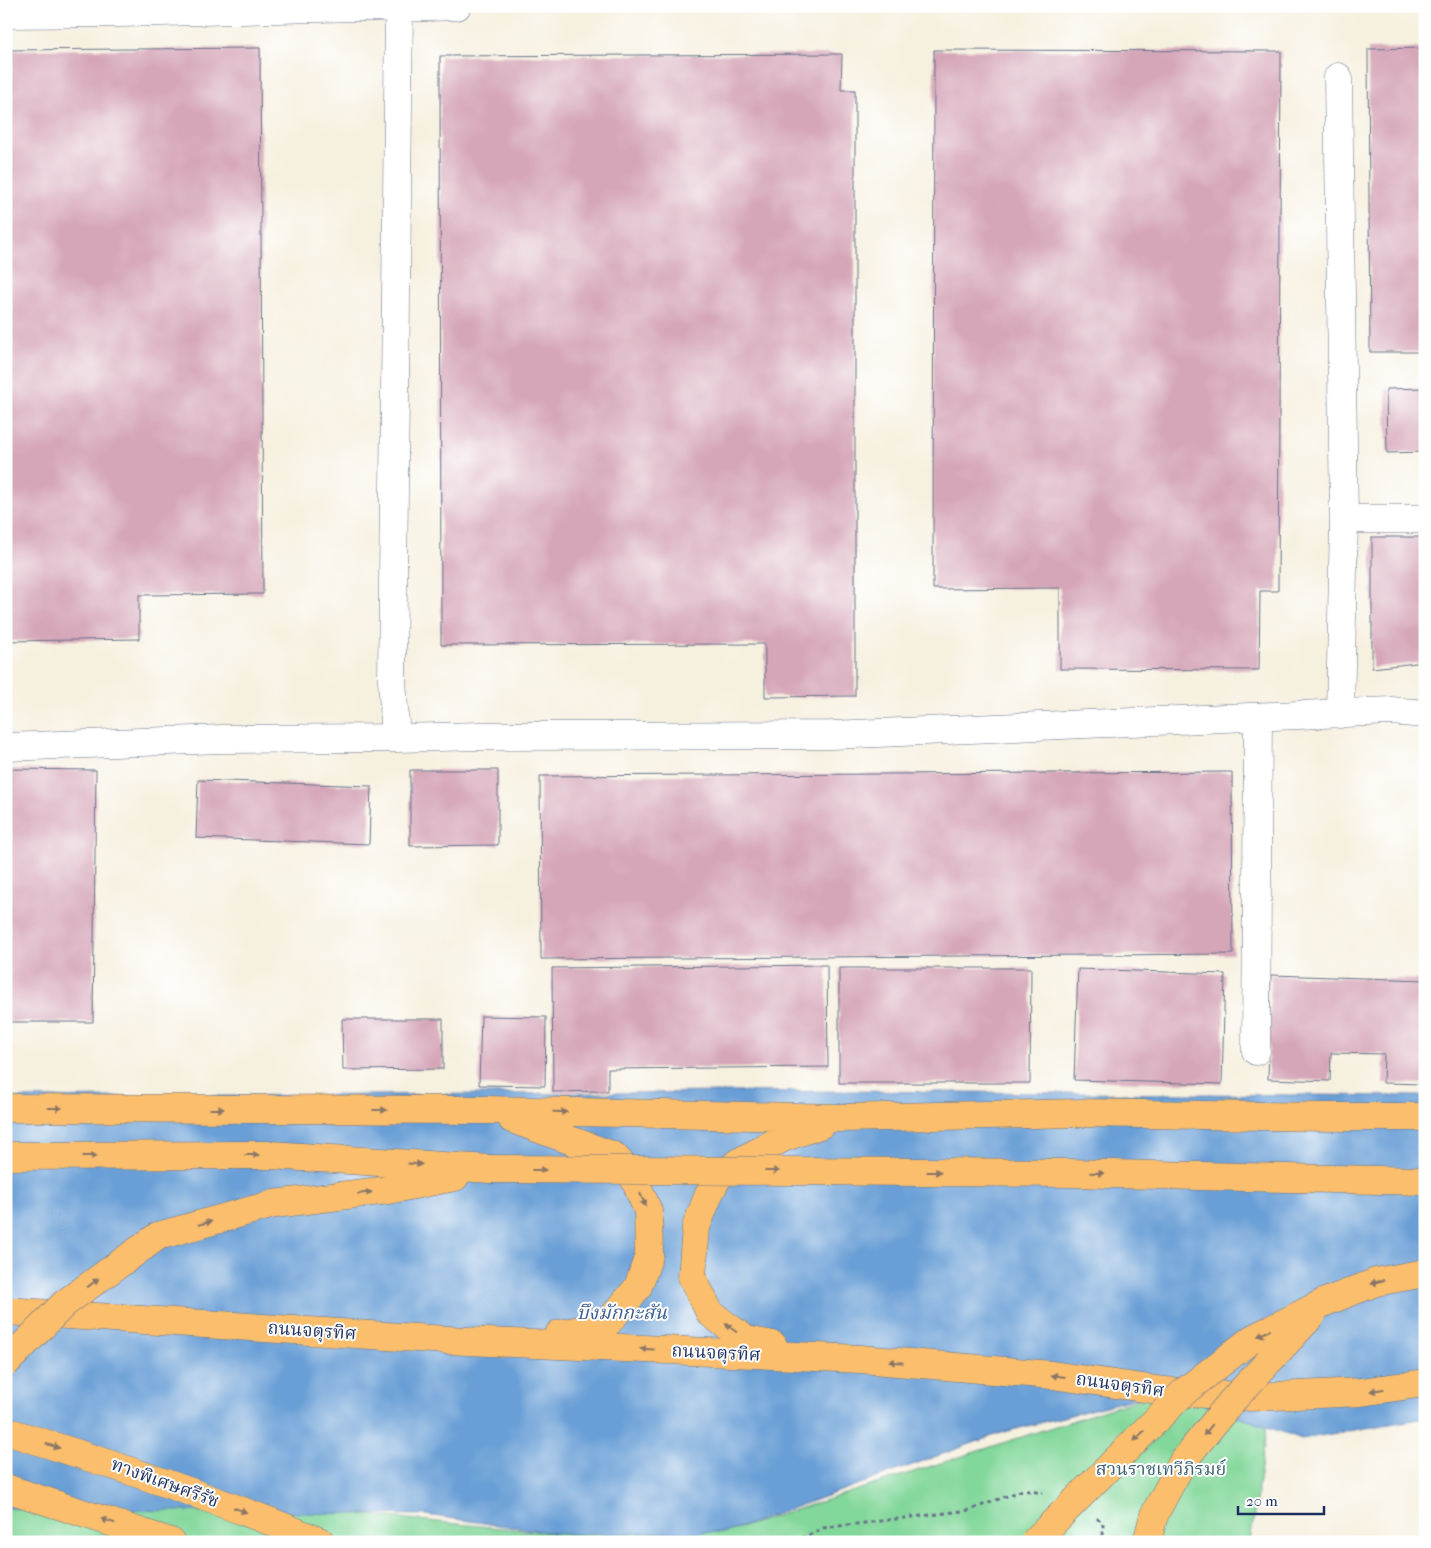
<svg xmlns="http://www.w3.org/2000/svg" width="1431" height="1548" font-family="'IM FELL French Canon','Noto Serif Thai',serif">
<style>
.green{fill:#82d79a;stroke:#4e837c}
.water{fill:#699fd6;stroke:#42679a}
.building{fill:#d5a6b8}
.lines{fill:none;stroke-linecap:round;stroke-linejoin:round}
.minor-casing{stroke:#68738b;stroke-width:29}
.major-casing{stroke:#68738b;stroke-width:29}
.highway-casing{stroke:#68738b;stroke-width:29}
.path{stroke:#68738b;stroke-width:3;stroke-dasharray:4 4;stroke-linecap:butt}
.minor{stroke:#fff;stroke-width:28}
.major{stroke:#fabe6d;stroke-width:28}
.highway{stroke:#fabe6d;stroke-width:28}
.highway-bridge-casing{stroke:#68738b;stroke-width:29;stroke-linecap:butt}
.highway-bridge{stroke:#fabe6d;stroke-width:28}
.oneway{fill:#8a7666}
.labels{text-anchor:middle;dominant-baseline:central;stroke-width:4;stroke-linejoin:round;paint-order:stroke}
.street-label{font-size:18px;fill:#1b2f5e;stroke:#fff}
.park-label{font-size:18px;fill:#3a6170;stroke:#fff}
.water-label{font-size:19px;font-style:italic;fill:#3a5c8e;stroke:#fff}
</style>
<rect width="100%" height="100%" fill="#fff"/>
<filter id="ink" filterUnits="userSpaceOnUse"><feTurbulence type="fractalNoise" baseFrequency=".02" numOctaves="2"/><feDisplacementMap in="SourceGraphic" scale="10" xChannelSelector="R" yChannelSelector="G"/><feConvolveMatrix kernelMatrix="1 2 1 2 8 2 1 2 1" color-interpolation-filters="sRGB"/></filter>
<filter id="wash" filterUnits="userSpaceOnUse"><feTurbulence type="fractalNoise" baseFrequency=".0096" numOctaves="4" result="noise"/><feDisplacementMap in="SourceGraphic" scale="20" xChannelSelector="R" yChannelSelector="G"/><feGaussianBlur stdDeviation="1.12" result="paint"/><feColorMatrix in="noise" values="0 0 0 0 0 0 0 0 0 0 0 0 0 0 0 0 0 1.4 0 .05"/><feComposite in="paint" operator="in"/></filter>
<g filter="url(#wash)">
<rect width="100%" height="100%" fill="#f6f0df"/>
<path class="green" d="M1164,1391L1267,1427L1250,1542H6V1490L357,1514L562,1534L727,1532Z"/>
<path class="water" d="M850,1091L1425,1096V1418L1302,1439L1164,1391L1001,1433L727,1532L562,1534L426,1515L6,1508V1098Z"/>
<g id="blocks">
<path class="building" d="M260,48L263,594L139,595V639L6,641V50Z
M1425,48V352H1370L1368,49Z
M934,50L1281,51L1278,591H1260L1259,670L1060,669V588L933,589Z
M842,54L841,90H855V696L765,697V644L441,645L440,56Z
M1425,388V452L1387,453L1386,389Z
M1372,537H1425V662L1372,668Z
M6,769L96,770L93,1022H6Z
M410,770H498V845L410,846Z
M1232,772L1233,954L541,959L540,776Z
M198,780L371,786L369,844L196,838Z
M827,965L828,1067L608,1069V1091L553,1092L552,968Z
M839,968H1031L1030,1083H839Z
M1078,969L1225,974L1222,1084L1074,1080Z
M1271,975L1425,980V1084L1383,1083L1384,1054L1331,1053L1330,1081L1268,1079Z
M481,1016L546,1017L545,1086L479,1085Z
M342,1019H443V1069L343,1070Z"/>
</g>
</g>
<g filter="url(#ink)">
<use href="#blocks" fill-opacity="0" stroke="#68738b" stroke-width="1"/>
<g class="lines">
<defs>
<path id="minor" d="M399,8L457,6
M6,14L120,13L358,7L399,8L392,680L396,738L481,736L831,735L1391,711L1425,714
M1338,77L1344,519L1340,714
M1344,519H1425
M6,747L222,739L396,738
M1256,1051L1258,718"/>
<path id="major" d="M6,1108L487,1110L839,1118L1080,1113L1324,1117H1425
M512,1119L614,1156L634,1178L648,1211L649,1255L638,1287L606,1325L559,1334
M6,1311L447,1340L861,1359L1052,1375L1164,1391L1251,1397L1361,1392L1425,1383
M773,1345L746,1340L710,1313L692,1277L696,1227L709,1194L718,1177L741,1161L783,1138L822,1124"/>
<path id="highway" d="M6,1156L270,1155L490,1169
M158,1236L274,1204L388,1190L455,1177
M1323,1303L1376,1282L1425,1273
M6,1431C113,1464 218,1499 321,1542
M6,1488L171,1542"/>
</defs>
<use href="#minor" class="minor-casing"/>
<use href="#major" class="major-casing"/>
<use href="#highway" class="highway-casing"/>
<path class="path" d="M1097,1518L1103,1523V1542
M794,1542L823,1528L970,1510L1023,1490L1043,1493"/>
<use href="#minor" class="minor"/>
<use href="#major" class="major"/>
<use href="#highway" class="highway"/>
<defs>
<path id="highway-bridge" d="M490,1169L1067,1173L1425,1181
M6,1363L65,1303L158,1236
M1034,1542L1185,1391L1252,1339L1323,1303
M1147,1542L1154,1515L1183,1461L1231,1402L1312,1315"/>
</defs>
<use href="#highway-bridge" class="highway-bridge-casing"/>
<use href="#highway-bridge" class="highway-bridge"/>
</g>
<defs><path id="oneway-solid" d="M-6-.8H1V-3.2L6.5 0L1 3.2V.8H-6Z" transform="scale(1.25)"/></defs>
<g class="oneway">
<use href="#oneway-solid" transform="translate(55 1108)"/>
<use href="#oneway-solid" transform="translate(217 1109)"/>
<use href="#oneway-solid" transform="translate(380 1110)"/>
<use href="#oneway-solid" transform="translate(560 1112) rotate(1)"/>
<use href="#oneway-solid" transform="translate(252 1155)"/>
<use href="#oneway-solid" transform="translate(90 1156)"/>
<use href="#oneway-solid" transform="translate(415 1164) rotate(4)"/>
<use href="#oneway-solid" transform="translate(539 1170)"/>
<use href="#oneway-solid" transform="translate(772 1171)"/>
<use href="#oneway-solid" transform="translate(934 1172)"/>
<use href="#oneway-solid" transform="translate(1097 1173) rotate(1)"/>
<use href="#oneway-solid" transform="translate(365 1193) rotate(-7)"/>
<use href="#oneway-solid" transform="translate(643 1200) rotate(67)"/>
<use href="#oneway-solid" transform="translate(205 1223) rotate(-15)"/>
<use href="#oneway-solid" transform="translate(1377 1282) rotate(165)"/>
<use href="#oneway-solid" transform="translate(93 1283) rotate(-36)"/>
<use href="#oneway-solid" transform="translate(731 1328) rotate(-143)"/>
<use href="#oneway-solid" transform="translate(1264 1333) rotate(153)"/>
<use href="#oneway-solid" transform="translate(647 1349) rotate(-177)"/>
<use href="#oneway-solid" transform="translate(896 1362) rotate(-175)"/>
<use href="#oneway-solid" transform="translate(1058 1376) rotate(-173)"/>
<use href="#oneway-solid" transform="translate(1377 1390) rotate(172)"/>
<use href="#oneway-solid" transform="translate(1208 1430) rotate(129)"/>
<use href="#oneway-solid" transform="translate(1139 1436) rotate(135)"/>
<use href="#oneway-solid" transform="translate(53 1446) rotate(17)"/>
<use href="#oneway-solid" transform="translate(240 1510) rotate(20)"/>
<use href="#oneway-solid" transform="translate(108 1521) rotate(-162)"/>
</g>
</g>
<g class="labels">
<g class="street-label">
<text transform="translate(312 1331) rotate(4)">ถนนจตุรทิศ</text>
<text transform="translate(716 1353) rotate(3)">ถนนจตุรทิศ</text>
<text transform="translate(1120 1385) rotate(8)">ถนนจตุรทิศ</text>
<text transform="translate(165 1483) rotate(20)">ทางพิเศษศรีรัช</text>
</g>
<g class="park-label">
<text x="1161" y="1469">สวนราชเทวีภิรมย์</text>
</g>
<g class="water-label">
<text x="622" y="1313">บึงมักกะสัน</text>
</g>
</g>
<rect width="1431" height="1548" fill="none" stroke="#fff" stroke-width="25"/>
<path d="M1238 1506v8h86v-8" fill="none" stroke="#1b2f5e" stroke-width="2.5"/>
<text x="1246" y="1506" font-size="15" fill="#1b2f5e" stroke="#ffffff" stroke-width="4" paint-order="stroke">20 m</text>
</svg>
